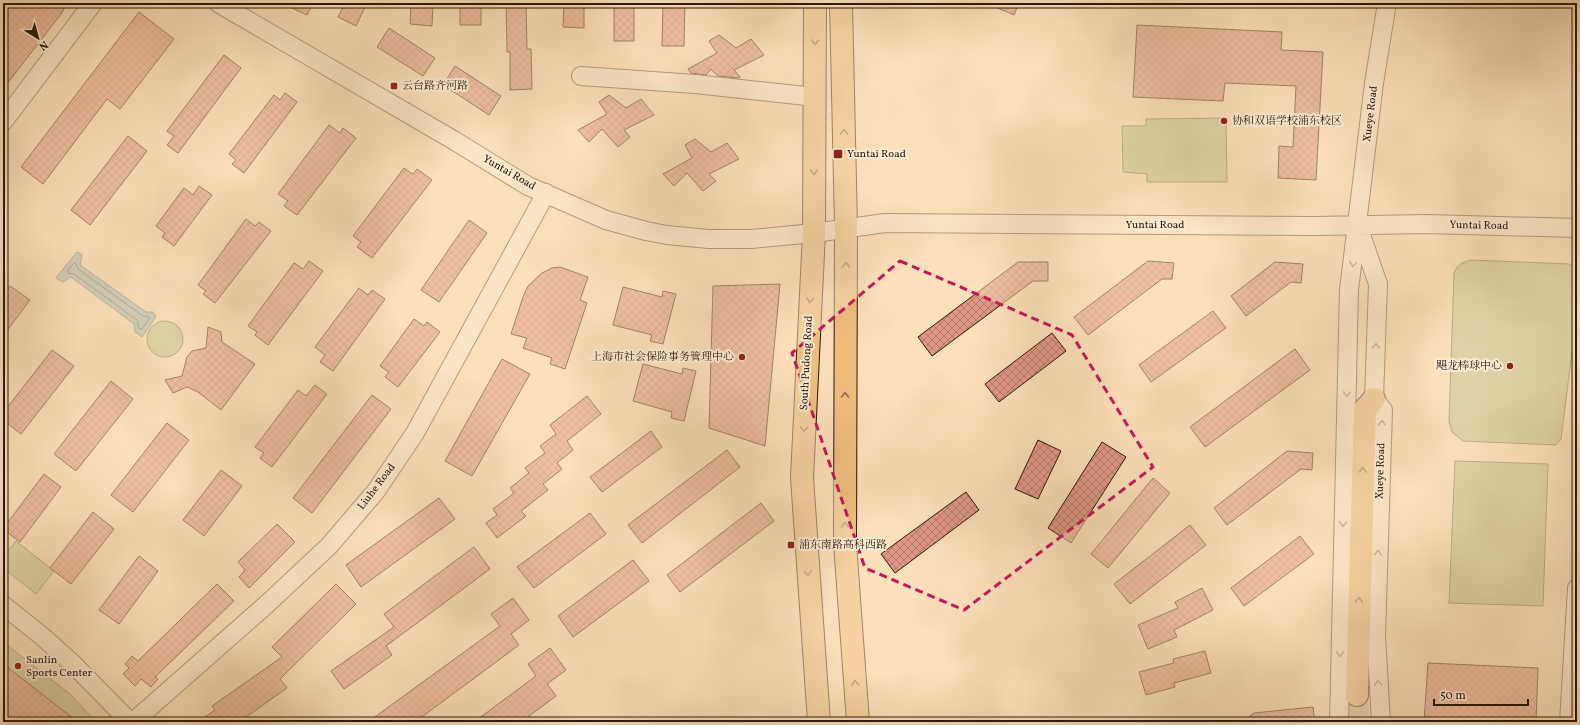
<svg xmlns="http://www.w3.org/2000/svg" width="1580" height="725" font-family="Vollkorn,'Noto Serif SC',serif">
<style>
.green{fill:#bec290;stroke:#746c4c}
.water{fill:#a1bbb7;stroke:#717971}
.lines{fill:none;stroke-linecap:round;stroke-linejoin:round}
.shore{stroke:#666860;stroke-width:1}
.building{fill:url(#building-cross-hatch);stroke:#2a1608}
.major-tunnel{stroke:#d2b897;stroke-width:22;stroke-dasharray:22 11;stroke-linecap:butt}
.minor-casing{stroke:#5e4835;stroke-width:20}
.major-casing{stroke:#2a1608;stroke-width:24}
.minor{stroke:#fdebd3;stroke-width:18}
.major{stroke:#eec07e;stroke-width:22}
.oneway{stroke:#8c6b43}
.oneway2{stroke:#9e8b78}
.marked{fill:none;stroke:#c2185b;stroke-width:3;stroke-dasharray:8 5;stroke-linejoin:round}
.poi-dot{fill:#8f2418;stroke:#fdebd3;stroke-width:1.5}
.labels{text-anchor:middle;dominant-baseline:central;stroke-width:4;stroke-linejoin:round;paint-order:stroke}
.poi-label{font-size:11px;fill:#2a1608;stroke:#fdebd3;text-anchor:start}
.street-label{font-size:11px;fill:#2a1608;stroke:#fdebd3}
</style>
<defs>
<pattern id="building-cross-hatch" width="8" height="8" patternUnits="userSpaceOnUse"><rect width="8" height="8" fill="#df9786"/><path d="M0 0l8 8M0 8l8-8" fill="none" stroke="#b57a6c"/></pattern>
</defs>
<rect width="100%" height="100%" fill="#fce0bb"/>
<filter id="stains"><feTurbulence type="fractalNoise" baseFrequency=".005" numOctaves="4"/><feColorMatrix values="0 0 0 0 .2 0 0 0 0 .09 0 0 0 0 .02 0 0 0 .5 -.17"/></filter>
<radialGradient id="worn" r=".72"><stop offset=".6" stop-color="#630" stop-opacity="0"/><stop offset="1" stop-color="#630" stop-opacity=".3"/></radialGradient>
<path class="green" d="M1226,118L1227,182H1147V174L1123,172L1122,126H1146V119Z
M1472,260L1569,264L1577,269V312L1561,439L1556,445L1463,441L1452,432L1449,421L1454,273C1458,264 1462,262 1472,260Z
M147 339a18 18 0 1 1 36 0a18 18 0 1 1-36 0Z
M1455,461L1548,464L1543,606L1449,603Z
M16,541L54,571L36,594L3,568V557Z
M3,642L70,694L96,722H3Z"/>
<path class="water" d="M77,252L82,255L80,265L146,312H153L156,317L142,337L135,332L134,324L71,277L63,282L56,278Z"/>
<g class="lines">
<path class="shore" d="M75,263L78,269L143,316L149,317V319L142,329H139L137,320L74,274L68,273V270L73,264Z"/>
</g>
<path class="building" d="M3,3H67L61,14L3,89Z
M281,3H313L307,15Z
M345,3H367L356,26L338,17Z
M411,3H433L432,26L410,24Z
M460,3H481V25H460Z
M506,3H526L527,49H531L532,89L510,90V52H507Z
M564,3H584V28L563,27Z
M614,3H634V41H614Z
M663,3H685L684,46H662Z
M986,3H1019L1014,15Z
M139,12L174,39L120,109L107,99L43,184L21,167Z
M1137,25L1282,32L1281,50L1323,52L1316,180L1278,178L1279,146L1293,147L1296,86L1225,83L1223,101L1133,97Z
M389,28L435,58L423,76L377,47Z
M719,35L736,48L751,39L764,55L734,70L740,77L739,78L718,76L711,69L706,75L691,73L688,69L717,53L709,41Z
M224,55L241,68L178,153L167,145L174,136L167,131Z
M455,66L501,96L489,115L443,85Z
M285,93L297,102L244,173L232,164L236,160L229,154L274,95L280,100Z
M609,95L626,108L641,99L654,115L624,130L630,137L618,147L602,129L589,142L578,130L607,114L599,102Z
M329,125L340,133L343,128L356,138L297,215L284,206L288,201L278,194Z
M128,136L147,151L90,225L71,210Z
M695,139L711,152L727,143L739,159L709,174L716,181L703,191L687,173L674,186L663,174L692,158L685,145Z
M404,168L413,174L417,169L432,180L372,258L357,247L361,242L353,236Z
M199,186L212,195L174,246L162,237L165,233L156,226L184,188L193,195Z
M246,219L255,226L259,222L271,231L215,303L203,294L206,291L198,285Z
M469,220L487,233L439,302L421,290Z
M309,261L323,271L268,345L255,335L257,332L248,326L294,263L303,269Z
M1148,261L1174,263L1172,279H1162L1088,335L1074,317Z
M1018,262H1048V281H1033L932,356L918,337Z
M1275,262L1303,264L1301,283L1291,282L1246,316L1231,296Z
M560,267L588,277L580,300L587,303L565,369L550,364L552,358L523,348L527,338L511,334L523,297L528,286L542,273L552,268Z
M780,284L765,446L709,428L713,286Z
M10,286L30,300L3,336V295Z
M623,287L662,297L663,291L676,294L663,344L650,341L652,335L613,325Z
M359,288L368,295L372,290L385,299L333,371L320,362L325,355L315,347Z
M1213,311L1226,328L1151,382L1139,365Z
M414,319L424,326L427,322L440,332L398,387L385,377L389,372L380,366Z
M208,327L221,332L222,342L255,364L221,410L198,392L187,387L173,393L165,380L182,376L187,357L192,351L206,348Z
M1052,333L1066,351L999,402L985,384Z
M1295,349L1310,370L1205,447L1190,427Z
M52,350L74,366L21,434L3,420V413Z
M502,359L530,374L472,476L445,461Z
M643,364L682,374L683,368L696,371L684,421L671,418L672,412L633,401Z
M111,381L133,399L76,471L54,454Z
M315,385L327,394L272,467L260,458L264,453L255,447L298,390L306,396Z
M372,395L391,409L312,513L293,498Z
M587,396L601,414L567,441L573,450L557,463L562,469L543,484L548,490L521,511L526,516L497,538L486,523L497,515L493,509L514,493L510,488L529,473L525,468L545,453L540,446L556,434L550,425Z
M167,423L189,440L133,512L111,495Z
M651,431L662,447L602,492L590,477Z
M1038,440L1061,451L1038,499L1015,489Z
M1102,442L1126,457L1071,543L1048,528Z
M727,450L740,467L642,543L628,525Z
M1287,451L1313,453L1312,470L1301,469L1227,525L1214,508Z
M221,470L242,486L204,536L183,520Z
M44,474L61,487L20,542L3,529Z
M1153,478L1170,493L1108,568L1091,554Z
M966,492L979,510L895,573L881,554Z
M439,498L455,519L361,587L346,565Z
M761,503L774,521L680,592L667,575Z
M93,512L114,529L71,584L50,568Z
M590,513L606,534L534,588L517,567Z
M277,524L295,542L249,588L239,577L245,570L238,562Z
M1190,525L1206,545L1130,604L1114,584Z
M1300,536L1314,554L1244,606L1231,588Z
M474,547L490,569L386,646L392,655L344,689L331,671L394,627L384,614Z
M139,556L158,571L119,624L99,610Z
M633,560L649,581L573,637L558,616Z
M217,584L234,601L155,677L158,679L151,687L141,679L135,686L123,674L129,668L125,664L132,656L138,661Z
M336,584L356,604L280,679L287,688L239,722H198L215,710L212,706L282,657L272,647Z
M1202,588L1213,610L1174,630L1177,637L1148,649L1138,625L1178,608L1175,602Z
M513,598L529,620L511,634L519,645L415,722H368L500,626L491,614Z
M550,648L566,670L547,684L556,696L521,722H474L536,676L528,664Z
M1205,651L1211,673L1174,683L1175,687L1146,695L1139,672L1174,663L1173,659Z
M1428,663L1538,668L1536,722H1424Z
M3,664L78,722H3Z
M1313,707L1315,722H1242L1254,713Z"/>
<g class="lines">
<path class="major-tunnel" d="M1357,695L1358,722"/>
<defs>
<path id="minor" d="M218,3L455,141L528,186L606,220L646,231L667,235L709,239H751L814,233L885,223L1315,226L1427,224L1577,228
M581,76L695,84L815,97
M3,122L93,3
M1359,229L1378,284L1374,399L1383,410L1376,636L1381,722
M3,605L43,637L74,665L130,722
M133,722L267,604L329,546L376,491L415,433L546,193
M1339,722L1349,290L1374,83L1387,3
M1569,722L1577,588"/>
<path id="major" d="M815,3L814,233L802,478L819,722
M841,3L846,227L845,544L858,722
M1357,695L1365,409L1374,399"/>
</defs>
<use href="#minor" class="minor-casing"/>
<use href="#major" class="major-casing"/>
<use href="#minor" class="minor"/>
<use href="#major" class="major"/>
</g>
<defs><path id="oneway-chevron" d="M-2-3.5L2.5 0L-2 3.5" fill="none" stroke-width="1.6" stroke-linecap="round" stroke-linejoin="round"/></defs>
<g class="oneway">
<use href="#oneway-chevron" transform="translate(815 42) rotate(90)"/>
<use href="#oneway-chevron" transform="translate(844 132) rotate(-91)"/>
<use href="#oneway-chevron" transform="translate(814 172) rotate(90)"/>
<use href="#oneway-chevron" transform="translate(846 265) rotate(-90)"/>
<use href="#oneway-chevron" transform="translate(810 300) rotate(93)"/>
<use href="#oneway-chevron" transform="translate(845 395) rotate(-90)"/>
<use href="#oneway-chevron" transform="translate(804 429) rotate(93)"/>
<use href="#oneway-chevron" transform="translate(1363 470) rotate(-88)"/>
<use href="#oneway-chevron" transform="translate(845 525) rotate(-91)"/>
<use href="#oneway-chevron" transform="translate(808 573) rotate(86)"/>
<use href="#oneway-chevron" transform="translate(1359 600) rotate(-88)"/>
<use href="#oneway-chevron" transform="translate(855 683) rotate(-94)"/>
</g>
<g class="oneway2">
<use href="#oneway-chevron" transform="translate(1353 264) rotate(98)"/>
<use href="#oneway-chevron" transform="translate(1376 346) rotate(-88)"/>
<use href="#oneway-chevron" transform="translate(1347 394) rotate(91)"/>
<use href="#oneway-chevron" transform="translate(1382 423) rotate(-88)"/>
<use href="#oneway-chevron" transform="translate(1343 524) rotate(91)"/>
<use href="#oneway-chevron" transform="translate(1378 553) rotate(-88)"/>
<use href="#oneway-chevron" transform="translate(1340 654) rotate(91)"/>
<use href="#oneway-chevron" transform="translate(1378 683) rotate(-93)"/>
</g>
<path d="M0 0H1580V725H0ZM900,261L1072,335L1153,467L964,610L865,568L792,353Z" fill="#fce0bb" fill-opacity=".55" fill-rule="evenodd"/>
<path class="marked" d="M900,261L1072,335L1153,467L964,610L865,568L792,353Z"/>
<g class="poi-dot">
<rect x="390" y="82" width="8" height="8" rx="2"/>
<circle cx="1224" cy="121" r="4"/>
<rect x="833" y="149" width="10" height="10" rx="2"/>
<circle cx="742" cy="357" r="4"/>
<circle cx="1510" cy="366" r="4"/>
<rect x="787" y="541" width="8" height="8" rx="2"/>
<circle cx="18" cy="666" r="4"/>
</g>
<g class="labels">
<g class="poi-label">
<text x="402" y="86">云台路齐河路</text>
<text x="1232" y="121">协和双语学校浦东校区</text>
<text x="847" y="154">Yuntai Road</text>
<text x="734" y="357" text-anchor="end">上海市社会保险事务管理中心</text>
<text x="1502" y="366" text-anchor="end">飓龙棒球中心</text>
<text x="799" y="545">浦东南路高科西路</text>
<text x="26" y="660">Sanlin<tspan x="26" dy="13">Sports Center</tspan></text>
</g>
<g class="street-label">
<text transform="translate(1371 114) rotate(-83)">Xueye Road</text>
<text transform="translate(509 173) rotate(30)">Yuntai Road</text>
<text x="1155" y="225">Yuntai Road</text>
<text transform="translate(1479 226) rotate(1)">Yuntai Road</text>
<text transform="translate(807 363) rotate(-87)">South Pudong Road</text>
<text transform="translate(1381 471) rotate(-88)">Xueye Road</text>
<text transform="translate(377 487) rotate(-53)">Liuhe Road</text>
</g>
</g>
<rect width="1580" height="725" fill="none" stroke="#fce0bb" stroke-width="16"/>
<rect x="4" y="4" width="1572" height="717" fill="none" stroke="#2a1608" stroke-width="2"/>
<rect x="8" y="8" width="1564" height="709" fill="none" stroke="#2a1608"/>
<g transform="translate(38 38) rotate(143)" stroke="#fdebd3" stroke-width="3" paint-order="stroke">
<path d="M0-3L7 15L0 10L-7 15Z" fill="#2a1608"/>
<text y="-6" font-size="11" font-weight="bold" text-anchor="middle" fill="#2a1608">N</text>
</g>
<path d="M1434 699v6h94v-6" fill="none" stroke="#2a1608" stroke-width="2"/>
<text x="1440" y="699" font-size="12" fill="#2a1608" stroke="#fdebd3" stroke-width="3" paint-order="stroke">50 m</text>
<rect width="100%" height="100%" filter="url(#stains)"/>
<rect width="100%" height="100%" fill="url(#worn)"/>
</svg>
